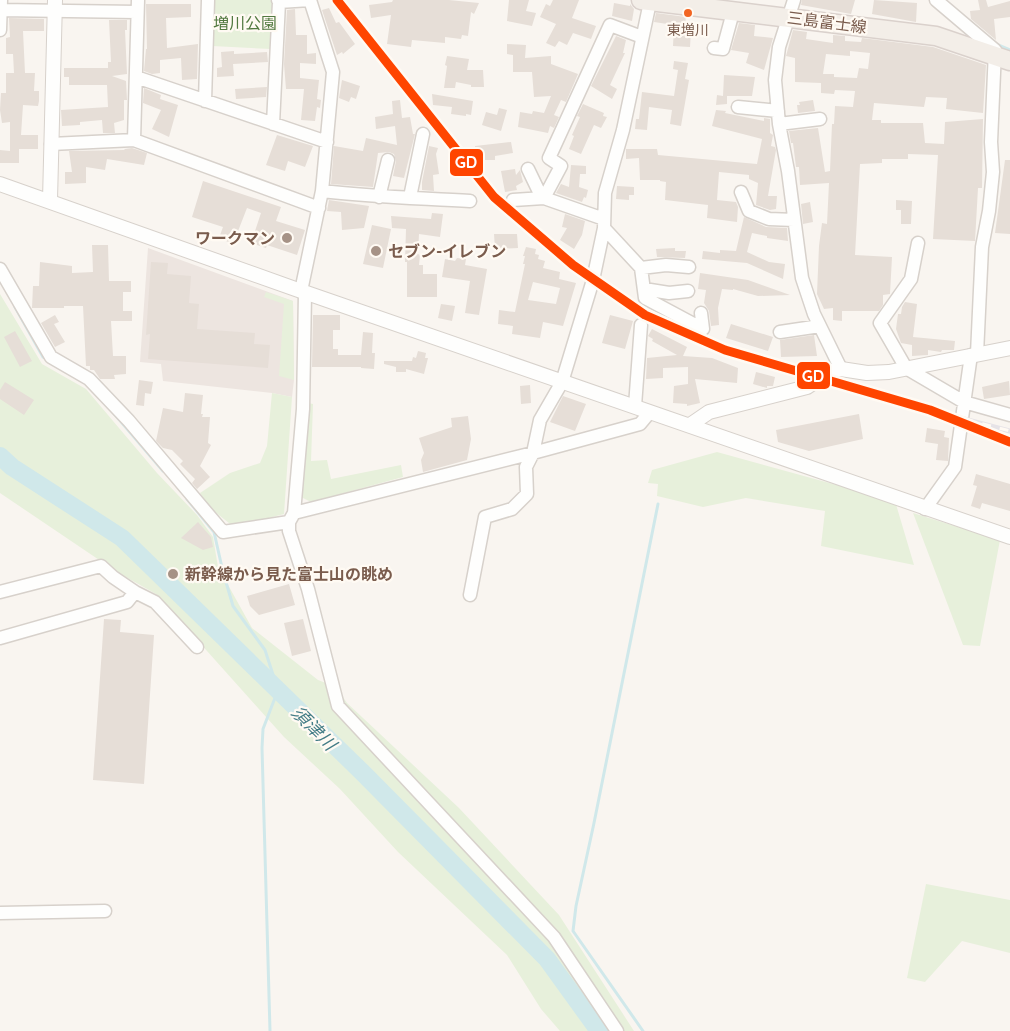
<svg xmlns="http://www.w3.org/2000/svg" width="1010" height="1031" font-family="Quicksand,'Noto Sans JP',sans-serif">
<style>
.industrial{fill:#ede5e0}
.green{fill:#e7f0db}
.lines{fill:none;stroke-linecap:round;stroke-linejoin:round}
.stream{stroke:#d0e8ea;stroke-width:3}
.river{stroke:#d0e8ea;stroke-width:18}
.building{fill:#e6ded7;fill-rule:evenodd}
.minor-casing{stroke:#d7d1cb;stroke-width:15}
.tertiary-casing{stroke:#d7d1cb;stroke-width:16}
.primary-casing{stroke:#dad1cc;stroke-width:21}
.minor{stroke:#fefefd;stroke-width:12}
.tertiary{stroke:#fefefd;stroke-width:14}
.primary{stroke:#f3eee8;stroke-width:18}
.rail-casing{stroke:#e6e3e7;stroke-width:5}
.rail{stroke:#fffaf3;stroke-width:3;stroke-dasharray:9;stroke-linecap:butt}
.rail-1-casing{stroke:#fffaf3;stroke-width:14}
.rail-1{stroke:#ff4500;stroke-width:9}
.bus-dot{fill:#f26522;stroke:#fffaf3;stroke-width:2}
.poi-dot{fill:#a69286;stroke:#fffaf3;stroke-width:2}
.labels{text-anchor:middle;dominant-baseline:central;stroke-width:4.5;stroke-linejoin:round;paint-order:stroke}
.bus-label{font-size:14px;fill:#7a5c4d;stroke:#fffaf3}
.street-label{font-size:16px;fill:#7a5c4d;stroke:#fffaf3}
.park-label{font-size:16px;fill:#537a41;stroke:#fffaf3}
.poi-label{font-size:16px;font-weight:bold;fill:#7a5c4d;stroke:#fffaf3;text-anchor:start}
.water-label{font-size:18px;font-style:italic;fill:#437c86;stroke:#fffaf3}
.line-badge{stroke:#fffaf3;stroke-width:2}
.badge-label{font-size:16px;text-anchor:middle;font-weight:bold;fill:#fff}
</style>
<rect width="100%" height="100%" fill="#f9f5f0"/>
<path class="industrial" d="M148,248L293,301L294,380L292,397L272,393L163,381L161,364L140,362Z"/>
<path class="green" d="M214,0H270L273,3L271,49L212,46Z
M266,292L293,301L294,380L279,376L284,304L264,297Z
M0,294L42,364L86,389L157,473L197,515L213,537L218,567L252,628L318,680L336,687L347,703L459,808L559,915L634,1031H560L541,1009L507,955L398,852L340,789L284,737L156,594L117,572L0,493Z
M272,393L292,397L284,514L234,527L210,508L200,493L230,473L260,463L267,446Z
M308,403L313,404L311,461L327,460L331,479L401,465L403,477L311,502L299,496Z
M717,452L895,501L914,565L821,546L825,511L746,498L703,507L657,496L658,484L648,483L652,470Z
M913,513L1000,540L980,646L963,645Z
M926,884L1010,900V953L962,941L925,982L907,978Z"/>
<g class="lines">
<path class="stream" d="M994,43L1010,50
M15,307L43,357L48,359
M111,410L163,471
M187,499L214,532L223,572L233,606L265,650L278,690L263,729L262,748L270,1031
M643,1031L573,931L576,906L594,823L658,504"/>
<path class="river" d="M0,456L12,467L122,538L362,772L547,959L599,1031"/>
</g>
<path class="building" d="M393,0H449L479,3L474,14L471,12L468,36L462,35L461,39L445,37V43L412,40L411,47L387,44L391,15L371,18L369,5L392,2Z
M509,0H529L526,11L536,13L532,26L507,21Z
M553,0H579L572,18L596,26L591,39L573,33L567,45L559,41L555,47L546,43L556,24L540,17L546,4L550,6Z
M802,0H855L851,14L801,5Z
M874,0L917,3L916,22L872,14Z
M978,0H986L988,7L1010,1V17L994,19L996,40L971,19L970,11L980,10Z
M614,3L630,6V4L634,9L632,21L612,16Z
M146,4H191V17L166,18L167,48L198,44L197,79L182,80L181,58L160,60V73L152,74L144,71L146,49H147Z
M329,8L336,23L339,22L355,44L343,54L342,52L337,55L322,10Z
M295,9L296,35H307V54L316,53V64L300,63V78L319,80L317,99L321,100L320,108L317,107L315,121L301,120L304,89H286L284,64L287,10Z
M656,13L686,17L684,30H691L690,47L673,46L674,25L654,22Z
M9,18L44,19V31H23L25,73H35L34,91H39V101L38,106L23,105L21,135H38V149H19V163H0V150L10,151V122L2,123L0,110L1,93H6V73H14L13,54H6V38L10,37Z
M109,20H127V30H125L127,74L112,76L126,81L127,100H124V120L114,123L115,133H103L102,120L80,122V125L62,126L61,110L108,107L107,85H69V77H64V68H108V62H111Z
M739,23L755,25L754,36L773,38L764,70L746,63L749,53L731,50Z
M793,30L807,32L806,39L833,43V35L845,36V41L861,42L862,38L933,47L986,65L983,113L946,109L947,98L926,97L924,107L874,103L872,120H881V123H923L925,143L944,144L945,122L983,119L982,188H978L975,241L933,239L938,155L908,154V159H882V163L860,164L855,255L892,257L890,294L883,295V305L879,311H842V321L833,320V308L824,309L817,294L819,246L822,223L827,224L829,183L800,185L799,167H796L793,143H791L789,131L818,128L825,172L830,171L832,124H834L835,106L853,107L855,91L835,90L834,94L821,93V83L795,82V58L786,56ZM850,51L870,53L868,69L859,68L857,78L834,77V74H823L826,54L850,56Z
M616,36L626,40L623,53H625L610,85L617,89L612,99L591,86Z
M507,44L526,45L525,58L551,56V64L578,74L566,102L561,100L554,115L559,117L554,128L550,126L548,133L518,127L520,112L532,114L533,111L544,113L551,96L534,97L532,72H513V55L507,54Z
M234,51V54L267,52L268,62L233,64L234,76L217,77V68L222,67L221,52Z
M447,56L469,59L467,70H483L484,87H471V85L456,82L455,88H444L447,66L445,65Z
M674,61L688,63L685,79L689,80L681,126L670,124L672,110L649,107L647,130L635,129L636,119H639L642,92L674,96L678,70L673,69Z
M724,75L755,77L752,96H727V104L716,105L717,95L723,96Z
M342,80L360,86L356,99L351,97L349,102L339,98Z
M267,87L266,97L236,99L235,89Z
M144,88L161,95L160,99L178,105L169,137L152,129L161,110L143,103Z
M432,94L473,101L471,115L466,114V116L451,114L452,107L433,105Z
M400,100L402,118L410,117L413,134H415L404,178L393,176L396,161L394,154L389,152L378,153L373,187L331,184L334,146L363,151L366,138L397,145L395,126L376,129L375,117L393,114L392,101Z
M813,100L815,111L798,113L797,105H800L799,102Z
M583,104L604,113L603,116L607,117L601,128L594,125L581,154L569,149L574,136L572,135L580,117L577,116Z
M499,108L507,110L501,131L482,125L486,112L497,115Z
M716,110L726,111L725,113L764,121V118L770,119V133L773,135L771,146L775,147L776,150L768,196H777L776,209L770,210L756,205L758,183L749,179V175L719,172L717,200L736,202L738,207L737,222L707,218L708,205L665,200L666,182L660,181V180H640L639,158L626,159V149H657L658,155L757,164L762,139L712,126Z
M277,135L313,146L305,167L288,161L285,171L266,165Z
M511,142L513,153L495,156V160H475V146Z
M429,146L438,148L436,154L439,174L433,175L434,191L422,190V182Z
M132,148L147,153L144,165L107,159L105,170L86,167V183L65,184V172H72L69,151L124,150L125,149Z
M1005,160H1010V234L995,233Z
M571,165L586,166V174H580L579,187L588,190L586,198L584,197L582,202L556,193L561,184L569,187Z
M515,169L516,175L520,170L523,182L516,186L517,190L505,192L501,171Z
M203,181L281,207L276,221L305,230L297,255L267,245L266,248L251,243L261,213L247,208L233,244L219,238L223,227L192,217Z
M617,186L634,187V195H629V200L616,199Z
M329,200L369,206L364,228L342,230L341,212L327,211Z
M896,200L912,201L911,224H901V210H896Z
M810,202L813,222L803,224L801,204Z
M432,213L443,214L440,237L419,234L418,254L420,255L419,265H423V274H437V297H407V262H405L406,229L392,228L391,216L431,219Z
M565,214L585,221L582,235L574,249L560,240L567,228L562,227Z
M744,217L766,227L787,228L788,241L767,238V236L752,233L747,252L769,262L785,264L783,279L747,263L702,259L703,251L720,253V250L736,251Z
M372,225L391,229L383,268L363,264Z
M494,234H517L518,248L495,249Z
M92,245H108L109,281H131V292H123V311H132V321H111L113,356H126V374L114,375L115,379H100L94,370H90V366H86L83,306H64V308H32L33,286H39L40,262L72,266V273L93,272Z
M526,247L536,249L535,254L539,255L538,259L545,261L543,268L560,272L559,279L576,283L563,326L543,322L540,338L512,334L513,326L498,324L499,310L515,312L525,264H523L525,256H523ZM533,282L560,288L556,304L528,300Z
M675,248V251H686L685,258L657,257L656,249Z
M457,258L466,259L465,265L487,269L479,315L465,313L470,281L442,277L445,259L455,261Z
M151,262L168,263L167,274L191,276L189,303L199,304L197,329L255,333L254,344L270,345L268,368L148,359L150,334L146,335Z
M700,273L748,280L790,295L758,296L733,289V290L722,289L718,308L719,325L711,326L709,311L704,303L706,290L698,289Z
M905,302L917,304L913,337L955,341L954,350H942L941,352L928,350V355L912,356V345L901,343L896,329L898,314H901L902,307Z
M441,304L455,306L452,321L438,318Z
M55,315L59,322L54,324L65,342L55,347L41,323Z
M313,315H340V330H333V349H338V355H361L363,332L373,333L372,353H375L374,369L361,368V367H312Z
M610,315L633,321L625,349L602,343Z
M731,324L773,337L768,351L726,338Z
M652,329L687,347L683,356L712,358L738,368L737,383L695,379L700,403L687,406V404L673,403L674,386L688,384V367L663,368V378L646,379L647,358L677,355L652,341L653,339L648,336Z
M15,331L32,361L20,367L4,337Z
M814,335L817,356L781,357L780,340Z
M418,351L426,353L425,358H428L424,374L406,369V372H396V367L384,364V361H412L413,357L416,358Z
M756,372L775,377L773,386H767V388L753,384Z
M139,380L153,382L151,394L145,393L144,406L136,405Z
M1009,381L1010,395L984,399L982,387Z
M5,382L34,400L24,415L0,399V390Z
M530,385L531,403L521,404L520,386Z
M185,393L203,395L201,414H203L202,417H210L208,443L211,445L200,466L210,477L197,489L192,483L195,479L180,464L183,461L172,450L163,448L156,441L163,408L183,412Z
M563,396L586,404L575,431L550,422Z
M859,414L863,439L809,451L778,442L776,430Z
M468,416L471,439L467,460L423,472L421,460L424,453L419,438L452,427L451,418Z
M927,428L945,431L944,437L949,438L948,461L936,460L938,444L925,442Z
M976,474L1010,484V511L982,503L980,509L971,506L977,486L973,485Z
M198,522L211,537L213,547L203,550L181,538Z
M289,584L295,605L259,615L250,606L247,596Z
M104,619L121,620L120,632L154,635L144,784L93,780Z
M303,619L311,651L292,656L284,623Z"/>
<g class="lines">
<defs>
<path id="minor" d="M278,0L279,2L310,0
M794,0L779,47L775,80L779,124L788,171L802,278L814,314L841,369
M936,0L995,50L991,142L993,172L989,211L982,247L977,354
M0,10L137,12
M0,30L1,0
M714,48L723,49L733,12
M136,77L327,142
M205,101L208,0
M738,107L778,111
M273,124L279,2
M779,124L820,119
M134,140L138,0
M51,144L134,140L319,208
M528,169L542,198
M322,191C371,197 421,198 470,201
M741,192L749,211L769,219L794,220
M379,197L388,160
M410,197L423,134
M544,198L561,166L549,158L610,25L642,37
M513,200L544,198L604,219
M604,228L641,268L645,298L703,329L701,313
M918,243L911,279L880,323L906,368L964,402L1010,415
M641,268L666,265L689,267
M0,269L51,357L89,379L129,421L223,532L289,522
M644,289L669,293L688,291
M301,291L322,191L333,72L310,0
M305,293L303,409L294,513L289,522V531L308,589L338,706L554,937L617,1031
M780,332L820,326
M635,406L641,325
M925,509L955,467L971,355
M294,513L533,453L640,424L650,412
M0,592L101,566L113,577L135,592
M470,595L485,517L512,509L527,494L526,467L533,453L540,420L562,382L593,280L604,228L605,193L623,130L650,2
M0,638L127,602L135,592L155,602L197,647
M0,913L105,911"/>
<path id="tertiary" d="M0,184L301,291L1010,537
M50,200L55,0
M690,425L709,412L807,387L831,371L841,369L867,373L889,372L1010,348"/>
<path id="primary" d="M641,0L936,36L1010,61"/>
</defs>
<use href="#minor" class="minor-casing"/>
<use href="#tertiary" class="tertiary-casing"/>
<use href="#primary" class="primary-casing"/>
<use href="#minor" class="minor"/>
<use href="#tertiary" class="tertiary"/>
<use href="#primary" class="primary"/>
<defs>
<path id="rail" d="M930,410L1010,431"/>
</defs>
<use href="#rail" class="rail-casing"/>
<use href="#rail" class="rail"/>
<defs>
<path id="rail-1" d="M337,0L494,197L573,265L645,315L725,350L930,410L1010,442"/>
</defs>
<use href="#rail-1" class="rail-1-casing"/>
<use href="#rail-1" class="rail-1"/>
</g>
<circle class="bus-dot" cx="688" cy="13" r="5"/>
<g class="poi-dot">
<circle cx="287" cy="238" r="6"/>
<circle cx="376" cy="251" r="6"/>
<circle cx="173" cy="574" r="6"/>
</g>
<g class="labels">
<g class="bus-label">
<text x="688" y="30">東増川</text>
</g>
<g class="street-label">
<text transform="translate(827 22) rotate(7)">三島富士線</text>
</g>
<g class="park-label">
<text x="245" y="23">増川公園</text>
</g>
<g class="poi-label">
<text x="275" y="238" text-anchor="end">ワークマン</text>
<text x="388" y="251">セブン-イレブン</text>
<text x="185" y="574">新幹線から見た富士山の眺め</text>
</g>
<g class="water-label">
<text transform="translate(314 728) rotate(45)">須津川</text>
</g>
</g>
<g class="line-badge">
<rect x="449" y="148" width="35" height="29" rx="6" fill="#ff4500"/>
<rect x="796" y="361" width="35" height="29" rx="6" fill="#ff4500"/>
</g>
<g class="badge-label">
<text x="466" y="168">GD</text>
<text x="813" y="382">GD</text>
</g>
</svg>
